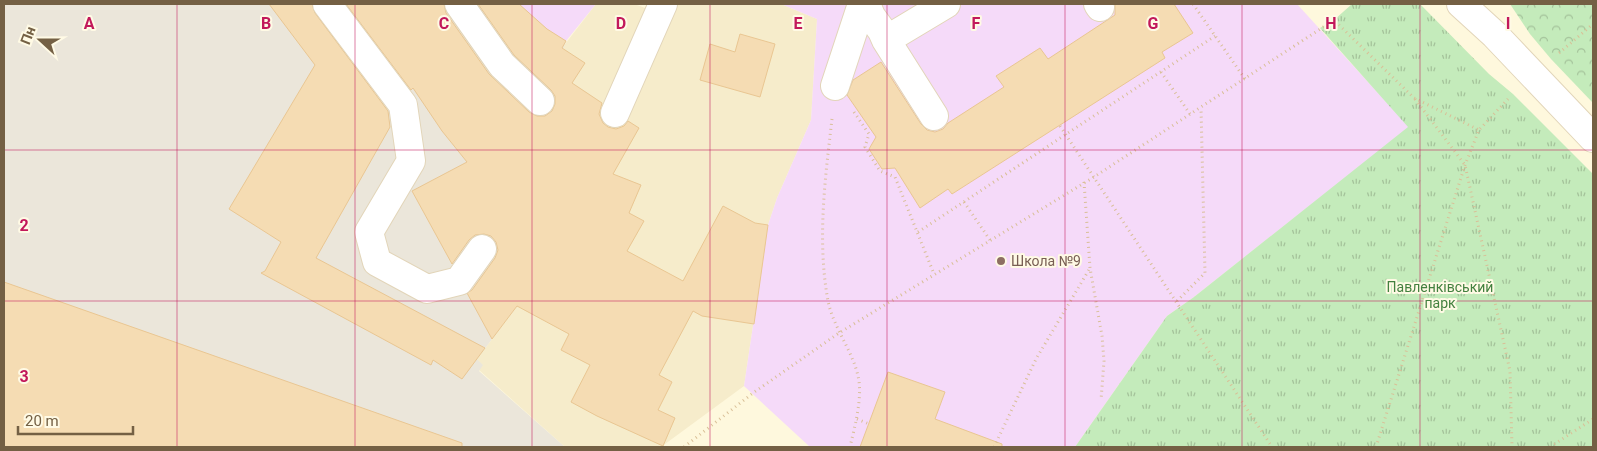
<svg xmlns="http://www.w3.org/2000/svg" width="1597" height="451" font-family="Roboto,sans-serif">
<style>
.residential{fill:#f6eccb}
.industrial{fill:#ebe6da}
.education{fill:#f5daf9}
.grass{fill:url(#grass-tufts)}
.forest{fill:url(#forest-crowns)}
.building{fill:#f5dcb3;stroke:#e9c692}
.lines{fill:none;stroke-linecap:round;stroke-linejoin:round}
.minor-casing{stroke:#e2d5b9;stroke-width:30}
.path{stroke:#d9bf97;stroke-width:3;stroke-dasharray:1 4;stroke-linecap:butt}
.minor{stroke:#fff;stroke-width:28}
.grid{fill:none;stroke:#c2185b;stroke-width:1;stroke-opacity:0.55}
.education-dot{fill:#8d6e63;stroke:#fffae5;stroke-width:2}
.labels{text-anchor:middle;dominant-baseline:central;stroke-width:4;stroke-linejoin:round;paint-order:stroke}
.education-label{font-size:14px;fill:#785e54;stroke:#fffae5;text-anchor:start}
.park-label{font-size:14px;fill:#43813f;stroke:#fffae5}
.grid-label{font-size:16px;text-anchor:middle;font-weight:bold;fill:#c2185b;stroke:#fffae5;stroke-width:4;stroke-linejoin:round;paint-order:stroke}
</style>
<defs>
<pattern id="grass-tufts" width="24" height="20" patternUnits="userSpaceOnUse" patternTransform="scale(1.25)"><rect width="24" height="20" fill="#c4ebbb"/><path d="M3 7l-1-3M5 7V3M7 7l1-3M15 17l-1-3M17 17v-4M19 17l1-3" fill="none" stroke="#a4c29a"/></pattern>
<pattern id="forest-crowns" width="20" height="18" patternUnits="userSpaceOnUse" patternTransform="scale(1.25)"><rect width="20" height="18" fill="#c4ebbb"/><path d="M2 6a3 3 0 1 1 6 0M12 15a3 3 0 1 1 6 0" fill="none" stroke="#a4c29a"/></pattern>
</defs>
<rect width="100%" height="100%" fill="#fef8dd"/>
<path class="residential" d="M596,4H634L668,16L672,4H781L817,19L811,120L777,198L768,225L744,386L661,447H565L479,370L477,359L521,301L601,103L572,83L562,48Z"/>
<path class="industrial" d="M4,4H519L547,29L566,41L563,49L572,83L602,103L521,301L477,359L483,365L479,371L565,447H4Z"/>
<path class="education" d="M519,4H596L566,41L547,29Z
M781,4H1297L1409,127L1194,297L1167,316L1075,447H810L744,386L768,225L777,198L811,120L817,19Z"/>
<path class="grass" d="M1352,4H1420L1489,74L1513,94L1593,174V447H1075L1167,316L1194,297L1408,127L1320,28L1334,20Z"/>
<path class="forest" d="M1510,4H1593V103L1551,59L1530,34Z"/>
<path class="building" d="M269,4H312L315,13L388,111L390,127L316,258L485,348L462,379L433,360L431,365L261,273L265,271L281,242L229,209L315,65Z
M346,4H444L446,13L489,74L529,112L537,116H545L552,111L555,104V96L551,90L514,55L478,4H519L547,29L566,41L562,48L585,63L572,83L602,103L599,114L603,123L608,127L616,129L624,126L628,121L639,128L613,174L641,185L629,213L644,221L627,251L683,281L723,206L755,223L768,225L754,324L702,316L693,311L659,375L672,382L658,410L675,418L663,446L597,416L571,402L590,365L561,350L569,334L517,306L492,339L467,293L472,290L495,258L498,250L496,242L491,236L484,234L475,235L469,240L452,264L412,191L467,162L442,131L413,88L411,90Z
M1115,4H1174L1193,33L1162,52L1165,58L952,194L948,189L920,208L895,168L882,169L869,149L876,137L847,95L853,80L881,62L921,124L927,130L935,132L943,129L948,123L1004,87L996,76L1040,48L1048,59L1115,15Z
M740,34L775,44L760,97L700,80L710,44L735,52Z
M4,282L462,443V447H4Z
M888,372L945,392L935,419L1002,444V447H860Z"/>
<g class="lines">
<defs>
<path id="minor" d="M327,4L403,105L411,161L369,232L377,262L427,289L459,281L482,249
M459,4L502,65L540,101
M866,4L871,16L882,31L886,40L934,116
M1098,4L1100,7
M1461,4L1495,35L1593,138
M886,40L946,4
M835,86L862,4
M615,113L663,4"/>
</defs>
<use href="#minor" class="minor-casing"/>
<path class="path" d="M1193,4L1245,79
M1559,53L1593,24
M1161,72L1190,114
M1415,99L1465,165L1510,371L1512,447
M854,112L869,134L865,147L880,171L895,177L934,274
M832,119C825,179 817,241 828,301C833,326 850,347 857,372C864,394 855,425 850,447
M1060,126L1272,447
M1084,182L1090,268L1102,336L1104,361L1101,400
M964,202L990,240
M918,232L1215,36
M1177,301L1205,273L1201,108
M857,419L869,424
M684,447L753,393L839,333L1094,177L1334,20L1414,98L1479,130
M994,447L1036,359L1090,268
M1376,447L1465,165L1479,130L1508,99
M1550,447L1593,419"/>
<use href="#minor" class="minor"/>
</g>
<path class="grid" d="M177,4V447M355,4V447M532,4V447M710,4V447M887,4V447M1065,4V447M1242,4V447M1420,4V447M4,150H1593M4,301H1593"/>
<circle class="education-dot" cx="1001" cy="261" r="5"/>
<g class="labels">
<g class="education-label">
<text x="1011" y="261">Школа №9</text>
</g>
<g class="park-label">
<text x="1440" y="287">Павленківський<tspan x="1440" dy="16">парк</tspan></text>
</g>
</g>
<g class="grid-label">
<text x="89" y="29">A</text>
<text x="266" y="29">B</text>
<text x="444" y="29">C</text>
<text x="621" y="29">D</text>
<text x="798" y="29">E</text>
<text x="976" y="29">F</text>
<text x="1153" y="29">G</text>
<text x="1331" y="29">H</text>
<text x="1508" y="29">I</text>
<text x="24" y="231">2</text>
<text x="24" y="382">3</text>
</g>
<rect width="1597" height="451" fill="none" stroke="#746044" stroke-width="10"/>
<g transform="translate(40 40) rotate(291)" stroke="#fffae5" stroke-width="4" paint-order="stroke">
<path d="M0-4L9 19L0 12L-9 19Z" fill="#746044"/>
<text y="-8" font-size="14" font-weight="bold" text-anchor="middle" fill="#746044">Пн</text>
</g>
<path d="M18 426v8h115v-8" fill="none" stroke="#746044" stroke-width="2.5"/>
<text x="25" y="426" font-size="15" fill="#746044" stroke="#fffae5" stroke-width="4" paint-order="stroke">20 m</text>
</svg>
